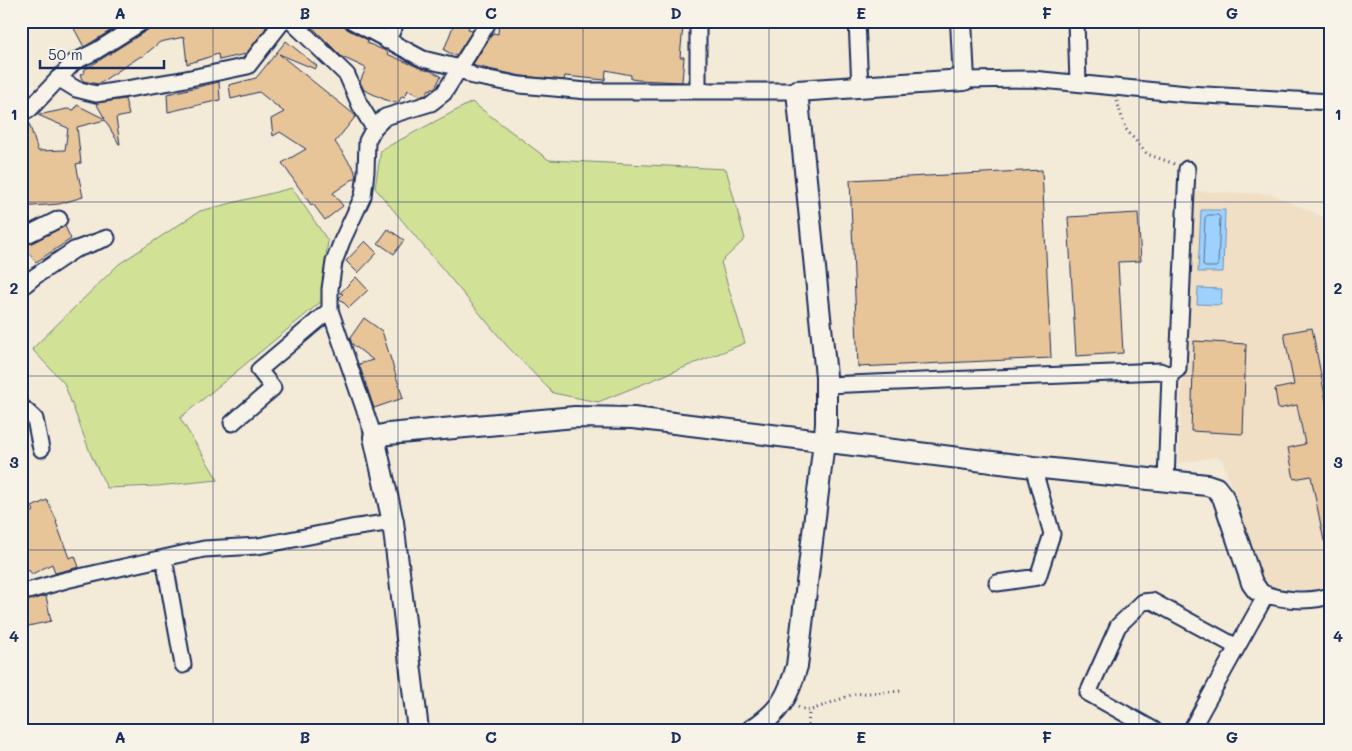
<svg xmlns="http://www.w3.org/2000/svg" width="1352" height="751" font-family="Mali,sans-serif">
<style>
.built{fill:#f0dfc5}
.green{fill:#d1e296;stroke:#76887a}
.water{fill:#9ed2fc;stroke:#6a91bd}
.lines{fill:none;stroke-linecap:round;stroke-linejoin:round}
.shore{stroke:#4f709d;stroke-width:1}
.building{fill:#e8c499;stroke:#1b2f5e}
.street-casing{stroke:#1b2f5e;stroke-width:19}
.secondary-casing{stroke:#1b2f5e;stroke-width:24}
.path{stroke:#1b2f5e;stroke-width:3;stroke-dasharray:1 4;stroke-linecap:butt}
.street{stroke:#f7f3e8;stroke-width:15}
.secondary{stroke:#f7f3e8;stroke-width:20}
.grid{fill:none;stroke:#1b2f5e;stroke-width:1;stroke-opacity:0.55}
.neatline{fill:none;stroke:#1b2f5e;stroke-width:2}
.grid-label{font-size:16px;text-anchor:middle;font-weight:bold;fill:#1b2f5e}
</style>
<rect width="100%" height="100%" fill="#f4ead8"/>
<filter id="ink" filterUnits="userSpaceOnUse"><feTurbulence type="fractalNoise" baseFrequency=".02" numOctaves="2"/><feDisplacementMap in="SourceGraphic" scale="10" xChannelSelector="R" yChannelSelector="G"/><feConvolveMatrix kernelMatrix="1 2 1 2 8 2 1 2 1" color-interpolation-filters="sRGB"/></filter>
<g filter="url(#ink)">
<path class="built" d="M1191,191L1271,194L1331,220V582L1320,588L1301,590L1274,586L1262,580L1222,459L1216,457L1178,463Z"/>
<path class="green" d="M472,102L549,160L726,169L745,239L721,262L745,343L598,402L553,393L507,346L375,188L381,150Z
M292,188L328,241L324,271L322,301L180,418L218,480L157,486L107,488L91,455L64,383L32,349L119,264L200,211Z"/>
<path class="water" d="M1201,210H1225L1223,272H1198Z
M1198,288L1222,289L1221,305L1197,304Z"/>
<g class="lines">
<path class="shore" d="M1208,215H1218L1220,217L1218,265L1216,267H1205L1203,265L1205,218Z"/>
</g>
<path class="building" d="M70,21H126L84,47Z
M153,21H187L188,24L201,21H259L266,28L246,54L219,60L218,54L187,64L184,37L160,42L142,57L141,56L98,84L83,81L80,75L85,72L84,70L149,29Z
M306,21H343L347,29L368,40L367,43L388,52L387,54L425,70L431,71L441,76L435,88H432L431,90L429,89L426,95L421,96L408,90L405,97L402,96L398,103L388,101L364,90L360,82L366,68L342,57Z
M455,21H472L468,29L473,30L456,56L444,50Z
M499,21H640L683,27L680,57H684L682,82L638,80L631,79V75L606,70L605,80L565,76L564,80L521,76L475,66L473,64L493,33L498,34Z
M286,41L317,66L315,69L279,54L356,116L335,142L354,169L356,177L333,193L343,206L325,220L313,204L311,205L282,163L306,149L280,132L273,136L271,119L284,112L259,92L231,99L229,85L256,78Z
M219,82L220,100L168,112L167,94Z
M125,99L129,115L116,118L120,144H119L105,120L77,127L81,163L76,164L83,197L59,204L21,207V122L28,120L38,151L65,150L68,128L38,115L67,109L74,110L77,105L105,119L96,103Z
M1042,170L1051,358L858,367L850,180Z
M1138,213L1141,261L1118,262L1123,353L1076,356L1068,217Z
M65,226L71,239L36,262L24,247Z
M388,229L404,240L394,254L378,243Z
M365,241L377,253L358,273L346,261Z
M356,277L368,290L349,308L339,298L343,294L340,293Z
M364,318L382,331L403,398L374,408L359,364L373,360L352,344L350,338Z
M1312,328L1331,427V540L1324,541L1311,476L1294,479L1288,448L1305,444L1297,405L1278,409L1275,389L1294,385L1284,333Z
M1194,341L1246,344L1243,434L1191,431Z
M47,500L57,521L56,522L69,558L75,556L79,567L55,573L52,564L32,574L29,570L21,573V518L34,511L32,507Z
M46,596L51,621L24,627L21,602Z"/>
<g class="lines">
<defs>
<path id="street" d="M291,21L347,75L360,105L374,128
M352,21L423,59L460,68L473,76L520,85L587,91H797
M857,21L860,87
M1076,21L1078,83
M387,41L397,21
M58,78L76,89L96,94L176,81L248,66L283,21
M964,80L1032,79L1187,94L1331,102
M698,91V21
M21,113L30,109L74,62L96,51L144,21
M21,238L59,219
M21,288L34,277L74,250L107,238
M826,385L1160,371L1170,375
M21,406L35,419L41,449
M232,423L273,388L259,370L330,310
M374,437L330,310V289L334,262L342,241L363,196L366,172L367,141L374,128L385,117L431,103L444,93L489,21
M1166,481L1170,375L1178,369L1187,169
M164,558L183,665
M997,583L1038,577L1052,534L1033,467
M1258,590C1274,601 1313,603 1331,595
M21,593L66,580L204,549L258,546L351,528L393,522
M1154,730L1088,693L1118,626L1143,602L1152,601L1237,647
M1191,730L1266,595"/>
<path id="secondary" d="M418,730L393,522L374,437L388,434L575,417L633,418L1033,467L1207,485L1216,488L1223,497L1252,583L1257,590
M752,730C780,712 788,697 797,666L824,442L826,424V376L797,91L964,80L961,21"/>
</defs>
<use href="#street" class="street-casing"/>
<use href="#secondary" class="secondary-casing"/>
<path class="path" d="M1117,101L1125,128L1147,154L1175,164
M798,707L809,711L854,694L902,691
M808,730L809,711"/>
<use href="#street" class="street"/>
<use href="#secondary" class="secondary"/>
</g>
</g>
<path class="grid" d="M213,21V730M398,21V730M583,21V730M769,21V730M954,21V730M1139,21V730M21,202H1331M21,376H1331M21,550H1331"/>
<rect width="1352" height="751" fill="none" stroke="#f7f3e8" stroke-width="55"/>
<path d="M40 60v8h124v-8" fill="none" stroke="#1b2f5e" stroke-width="2.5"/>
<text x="48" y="60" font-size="15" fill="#1b2f5e" stroke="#f7f3e8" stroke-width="4" paint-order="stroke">50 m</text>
<rect x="28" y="28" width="1296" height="696" class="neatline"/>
<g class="grid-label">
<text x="120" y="19">A</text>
<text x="305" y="19">B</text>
<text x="491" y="19">C</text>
<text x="676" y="19">D</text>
<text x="861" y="19">E</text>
<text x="1047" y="19">F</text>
<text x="1232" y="19">G</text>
<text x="14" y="120">1</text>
<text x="1338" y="120">1</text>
<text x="14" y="294">2</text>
<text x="1338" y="294">2</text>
<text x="14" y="468">3</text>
<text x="1338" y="468">3</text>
<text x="14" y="642">4</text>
<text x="1338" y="642">4</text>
<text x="120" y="743">A</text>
<text x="305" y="743">B</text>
<text x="491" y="743">C</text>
<text x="676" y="743">D</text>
<text x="861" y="743">E</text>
<text x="1047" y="743">F</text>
<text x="1232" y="743">G</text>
</g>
</svg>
